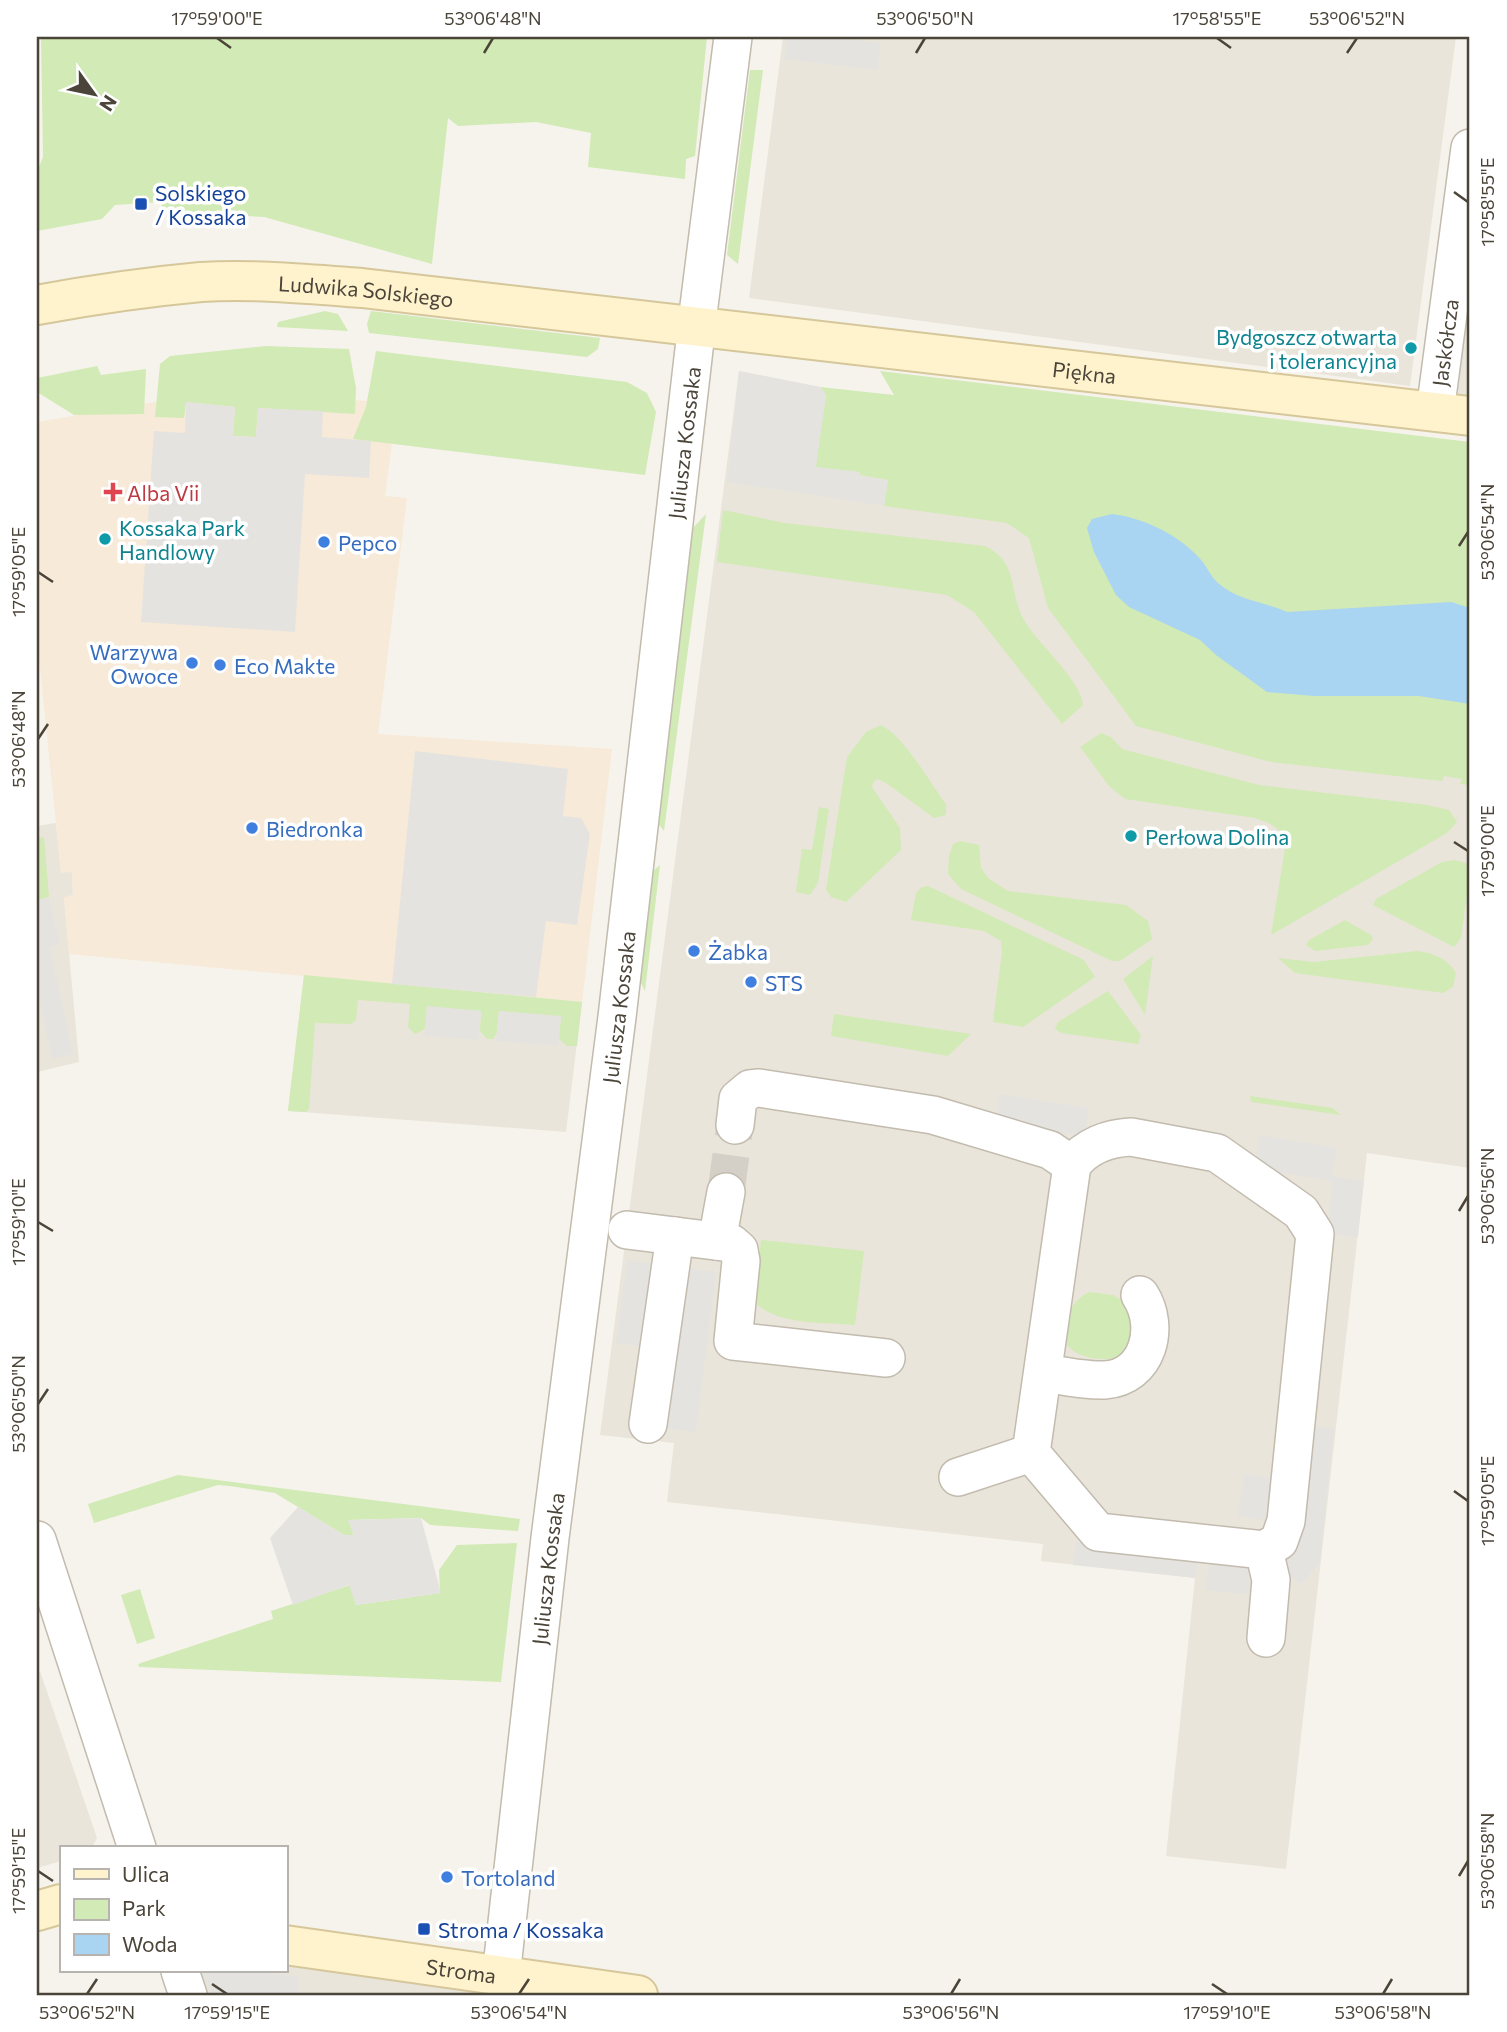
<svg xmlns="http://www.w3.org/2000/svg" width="1507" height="2032" font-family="Commissioner,sans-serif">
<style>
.residential{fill:#eae5da}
.commercial{fill:#f7ead8}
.green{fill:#d2eab5}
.parking{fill:#e5e3e0}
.water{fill:#a9d4f2}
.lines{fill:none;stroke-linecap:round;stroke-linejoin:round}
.street-tunnel{stroke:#d4d0c8;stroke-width:37;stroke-dasharray:37 18;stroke-linecap:butt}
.street-casing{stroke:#c2bbae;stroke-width:40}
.secondary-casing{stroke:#d6c79b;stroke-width:42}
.street{stroke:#fff;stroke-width:37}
.secondary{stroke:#fff3cd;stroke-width:38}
.ticks{fill:none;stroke:#4b4439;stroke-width:2.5}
.transit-dot{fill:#1a4fb4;stroke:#fff;stroke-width:2.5}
.culture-dot{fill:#0f9aa8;stroke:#fff;stroke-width:2.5}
.health-dot{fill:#e0444e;stroke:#fff;stroke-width:2.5}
.shop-dot{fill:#3f7fe0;stroke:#fff;stroke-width:2.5}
.labels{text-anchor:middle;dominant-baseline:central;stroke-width:7;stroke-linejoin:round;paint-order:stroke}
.transit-label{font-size:21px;fill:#164399;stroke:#fff;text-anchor:start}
.street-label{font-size:21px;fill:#4b4439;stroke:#fff}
.culture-label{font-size:21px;fill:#0d838f;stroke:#fff;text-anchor:start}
.health-label{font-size:21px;fill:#be3a42;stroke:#fff;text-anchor:start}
.shop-label{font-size:21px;fill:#366cbe;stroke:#fff;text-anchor:start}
.neatline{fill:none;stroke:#4b4439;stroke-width:2.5}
.ticks-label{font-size:18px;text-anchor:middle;fill:#4b4439}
</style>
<rect width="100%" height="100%" fill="#f6f3ec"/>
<path class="residential" d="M783,37H1456L1410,386L749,298Z
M1470,148V416L1435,412Z
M739,371L820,387L851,427L1470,752V1168L1367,1153L1286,1869L1166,1856L1195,1578L1041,1561L1043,1544L667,1502L674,1443L600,1435Z
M56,823L61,872H72L73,895L64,898L79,1062L37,1072V826Z
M304,975L582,1002L566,1132L288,1111Z
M40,1671L97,1838L92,1848H61V1861L37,1868V1672Z
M285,1945L638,1995H188L180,1971H285Z"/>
<path class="commercial" d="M196,395H279L397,403L385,496L407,498L378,734L612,749L582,1002L69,954L64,897L73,895L72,872L61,873L37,638V422Z"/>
<path class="green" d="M41,37H707L695,156L686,159L685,179L588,167L591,133L536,122L458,126L448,118L432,264L264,217L163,212L161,202L115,205L102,219L37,231V172L43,157Z
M750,70H763L738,264L727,255Z
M325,311L338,314L348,331L277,327L278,322Z
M371,311L600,338L598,349L587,357L369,333L367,324Z
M266,346L349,349L356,388L355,414L258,408L256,437L233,436L235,407L186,402L184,418L155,417L160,364L170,356Z
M376,351L627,382L647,393L656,412L645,475L353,439L366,407Z
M97,366L101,375L146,369L144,414L74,415L37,392V378Z
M880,371L1470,442V785L1460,784L1462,779L1444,776L1442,781L1271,762L1136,726L1048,608L1029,538L1007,523L884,506L888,480L815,467L826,395L820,387L894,395Z
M723,510L785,523L985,546C1020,563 1008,592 1024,620C1037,643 1081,680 1083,705L1062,724L974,612L947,595L717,562Z
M706,514L664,831L655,820L690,531Z
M881,725C904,736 930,783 946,804V815L934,818L886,783L878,779L874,781L872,787L900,828L901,850L846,902L831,897L826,890L847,757L866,732Z
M1101,733L1111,737L1122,749L1259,785L1427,805L1449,810L1457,822L1447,833L1271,935L1286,842C1281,827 1269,823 1255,818L1125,799L1109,786L1080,747Z
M819,807L829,809L818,883L810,895L796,892L802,849L812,850Z
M44,837L49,897L37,900V838Z
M960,841L979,845L981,868L988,878L1008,891L1126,905L1148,921L1152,939L1120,961H1112L961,889L948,874L949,856L953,844Z
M1454,860L1466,863L1470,872L1461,938L1454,947L1373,905L1376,899L1442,862Z
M660,865L645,991L636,973L647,876Z
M928,886L1084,960L1095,977L1023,1027L993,1022L1002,951L1001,941L984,931L911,920L916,893L922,887Z
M1345,920L1371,935L1373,939L1368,945L1315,951L1306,945L1309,940Z
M1418,951C1434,953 1448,959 1456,973L1453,987L1443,993L1295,973L1278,958L1314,962Z
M1153,956L1145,1015L1123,979Z
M304,975L582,1002L577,1046H567L559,1039L561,1017L499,1011L497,1033L493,1039H487L480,1031L481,1011L427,1007L425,1029L415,1034L408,1027L410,1004L358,1000L356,1020L351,1024L315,1023L309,1109L306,1112L288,1111Z
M1108,991L1141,1035L1138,1044L1061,1033L1055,1029L1058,1022Z
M834,1014L971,1034L948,1056L831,1036Z
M1250,1096L1333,1108L1341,1115L1251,1102Z
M761,1240L864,1251L855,1325C824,1322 775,1326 754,1301Z
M1089,1292L1113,1295L1130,1305L1136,1335C1133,1340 1129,1349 1124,1353C1110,1364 1079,1359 1068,1346C1054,1329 1073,1299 1089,1292Z
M178,1475L520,1519L518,1531L430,1525L421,1518L349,1520L354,1536L344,1535L275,1493L230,1486L218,1485L94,1523L88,1504Z
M517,1543L501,1682L139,1667L138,1664L273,1619L271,1611L350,1585L356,1605L440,1593L439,1570L457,1545Z
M140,1589L155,1638L137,1644L121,1595Z"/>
<path class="parking" d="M787,37H831L881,43L878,70L784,59Z
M739,371L820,387L826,395L816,467L860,472V476L888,480L884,506L727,482Z
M186,402L235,407L233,436L256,437L258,408L323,411L322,437L371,441L369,478L305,474L295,632L141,622L154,431L185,433Z
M415,751L568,769L563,816L581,818L590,834L577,925L546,921L536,997L392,984Z
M49,897L60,944L50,948L73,1054L52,1059L37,988V900Z
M427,1006L481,1011L479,1040L425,1036Z
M499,1011L561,1016L558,1046L496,1041Z
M1000,1094L1089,1108L1084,1137L995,1123Z
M1259,1135L1337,1148L1332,1176L1364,1181L1358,1237L1328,1233L1332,1181L1255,1169Z
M627,1260L716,1272L696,1432L634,1424L644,1347L616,1343Z
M1308,1426L1334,1428L1320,1563L1301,1585L1279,1566L1293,1549Z
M1244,1474L1275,1479L1271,1510L1265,1520L1238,1516Z
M298,1507L344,1535H354L348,1520L421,1518L441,1593L356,1605L349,1585L293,1605L270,1538Z
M1076,1542L1198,1554L1196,1578L1073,1565Z
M1209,1560L1264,1566L1261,1596L1206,1590Z
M202,1971H257L299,1977L298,1995H211Z"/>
<path class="water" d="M1112,514C1144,518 1180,535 1202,561C1207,567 1211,577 1218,583C1238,601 1263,601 1287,612L1451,602L1470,608V704L1419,696H1314L1267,692L1216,655L1200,640L1129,607L1116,595L1094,552L1087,528L1092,519Z"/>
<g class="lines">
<path class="street-tunnel" d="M726,1192L735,1125"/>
<defs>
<g id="street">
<path id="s1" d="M1435,412L1470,148"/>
<path d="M735,1125L738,1099L750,1089L759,1088L933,1115L1050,1150L1072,1165"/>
<path d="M1131,1137L1217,1153L1301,1212L1315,1234L1286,1521L1279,1541L1264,1550L1098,1532L1031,1453L1072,1165C1086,1146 1109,1138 1131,1137Z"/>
<path d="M627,1230L731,1243L739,1250L741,1261L733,1341L886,1358"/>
<path d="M717,1241L726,1192"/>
<path d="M1044,1373C1063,1376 1085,1381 1105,1380C1148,1377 1161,1327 1140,1295"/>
<path d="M648,1424L675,1236"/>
<path d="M958,1477L1031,1453"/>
<path d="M37,1540L137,1848"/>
<path d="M1264,1550L1271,1580L1266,1638"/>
<path d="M180,1971L188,1995"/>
<path id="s2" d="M501,1976L550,1538L617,1017L699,306L733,37"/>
</g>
<g id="secondary">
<path id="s3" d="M37,305C91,295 146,287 201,282C255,279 309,284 362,288L1470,416"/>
<path d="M37,1911L61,1904"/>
<path id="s4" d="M285,1945L638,1995"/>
</g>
</defs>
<use href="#street" class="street-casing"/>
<use href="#secondary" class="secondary-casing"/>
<use href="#street" class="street"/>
<use href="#secondary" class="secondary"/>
</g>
<path class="ticks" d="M217,38L231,48M1217,38L1231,48M484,53L493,38M916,53L925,38M1347,53L1357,38M1454,192L1468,202M1459,546L1468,532M38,572L53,582M38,739L48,724M1454,842L1468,851M1459,1211L1468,1196M38,1222L53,1231M38,1404L48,1389M1454,1491L1468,1501M38,1871L53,1881M1459,1876L1468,1861M212,1984L227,1994M1212,1984L1227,1994M87,1994L97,1979M519,1994L529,1979M951,1994L960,1979M1383,1994L1392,1979"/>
<g class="transit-dot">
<rect x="134" y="197" width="14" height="14" rx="3.5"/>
<rect x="417" y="1922" width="14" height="14" rx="3.5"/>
</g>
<g class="culture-dot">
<circle cx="1411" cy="348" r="7"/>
<circle cx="105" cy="539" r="7"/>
<circle cx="1131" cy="836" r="7"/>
</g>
<path class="health-dot" d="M109.5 481.5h7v7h7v7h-7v7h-7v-7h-7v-7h7z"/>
<g class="shop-dot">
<circle cx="324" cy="542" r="7"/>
<circle cx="192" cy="663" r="7"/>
<circle cx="220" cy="665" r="7"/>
<circle cx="252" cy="828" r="7"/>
<circle cx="694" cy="951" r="7"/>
<circle cx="751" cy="982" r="7"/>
<circle cx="447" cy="1877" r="7"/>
</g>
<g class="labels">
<g class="transit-label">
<text x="155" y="192">Solskiego<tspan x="155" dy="24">/ Kossaka</tspan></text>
<text x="438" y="1929">Stroma / Kossaka</text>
</g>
<g class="street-label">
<text stroke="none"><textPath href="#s3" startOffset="331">Ludwika Solskiego</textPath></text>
<text stroke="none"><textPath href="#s1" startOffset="70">Jaskółcza</textPath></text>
<text stroke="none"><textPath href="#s3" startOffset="1054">Piękna</textPath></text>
<text stroke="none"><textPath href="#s2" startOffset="1544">Juliusza Kossaka</textPath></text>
<text stroke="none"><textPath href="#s2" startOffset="976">Juliusza Kossaka</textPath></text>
<text stroke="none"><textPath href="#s2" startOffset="410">Juliusza Kossaka</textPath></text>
<text stroke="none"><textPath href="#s4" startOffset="178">Stroma</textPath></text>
</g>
<g class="culture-label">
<text x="1397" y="336" text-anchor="end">Bydgoszcz otwarta<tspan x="1397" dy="24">i tolerancyjna</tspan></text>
<text x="119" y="527">Kossaka Park<tspan x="119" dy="24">Handlowy</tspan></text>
<text x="1145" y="836">Perłowa Dolina</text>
</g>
<g class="health-label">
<text x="127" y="492">Alba Vii</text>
</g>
<g class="shop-label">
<text x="338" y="542">Pepco</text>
<text x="178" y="651" text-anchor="end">Warzywa<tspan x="178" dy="24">Owoce</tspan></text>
<text x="234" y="665">Eco Makte</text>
<text x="266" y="828">Biedronka</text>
<text x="708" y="951">Żabka</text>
<text x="765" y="982">STS</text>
<text x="461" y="1877">Tortoland</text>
</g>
</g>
<rect width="1507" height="2032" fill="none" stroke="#ffffff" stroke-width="77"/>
<rect x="60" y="1846" width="228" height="126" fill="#ffffff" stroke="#b7b4b0" stroke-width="2"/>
<rect x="74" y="1869" width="35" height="10" fill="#fff3cd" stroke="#b7b4b0" stroke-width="2"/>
<text x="122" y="1882" font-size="21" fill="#4b4439">Ulica</text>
<rect x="74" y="1899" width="35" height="21" fill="#d2eab5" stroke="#b7b4b0" stroke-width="2"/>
<text x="122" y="1916" font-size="21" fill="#4b4439">Park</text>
<rect x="74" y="1934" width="35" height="21" fill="#a9d4f2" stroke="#b7b4b0" stroke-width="2"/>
<text x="122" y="1952" font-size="21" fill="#4b4439">Woda</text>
<g transform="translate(94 94) rotate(123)" stroke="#ffffff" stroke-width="5" paint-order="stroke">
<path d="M0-5L12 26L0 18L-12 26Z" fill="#4b4439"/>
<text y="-10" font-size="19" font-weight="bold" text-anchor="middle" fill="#4b4439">N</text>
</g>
<rect x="38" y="38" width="1430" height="1956" class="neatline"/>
<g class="ticks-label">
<text x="217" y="25">17°59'00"E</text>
<text x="493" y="25">53°06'48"N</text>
<text x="925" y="25">53°06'50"N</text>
<text x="1217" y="25">17°58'55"E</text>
<text x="1357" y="25">53°06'52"N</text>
<text transform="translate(1488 202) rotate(-90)" y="6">17°58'55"E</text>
<text transform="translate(1488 532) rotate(-90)" y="6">53°06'54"N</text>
<text transform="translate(19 572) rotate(-90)" y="6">17°59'05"E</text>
<text transform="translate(19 739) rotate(-90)" y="6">53°06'48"N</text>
<text transform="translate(1488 851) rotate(-90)" y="6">17°59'00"E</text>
<text transform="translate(1488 1196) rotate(-90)" y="6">53°06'56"N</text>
<text transform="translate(19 1222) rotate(-90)" y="6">17°59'10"E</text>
<text transform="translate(19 1404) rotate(-90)" y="6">53°06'50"N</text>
<text transform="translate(1488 1501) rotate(-90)" y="6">17°59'05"E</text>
<text transform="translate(1488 1861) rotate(-90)" y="6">53°06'58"N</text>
<text transform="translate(19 1871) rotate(-90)" y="6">17°59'15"E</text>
<text x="87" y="2019">53°06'52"N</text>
<text x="227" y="2019">17°59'15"E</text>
<text x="519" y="2019">53°06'54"N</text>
<text x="951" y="2019">53°06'56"N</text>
<text x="1227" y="2019">17°59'10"E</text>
<text x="1383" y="2019">53°06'58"N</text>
</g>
</svg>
